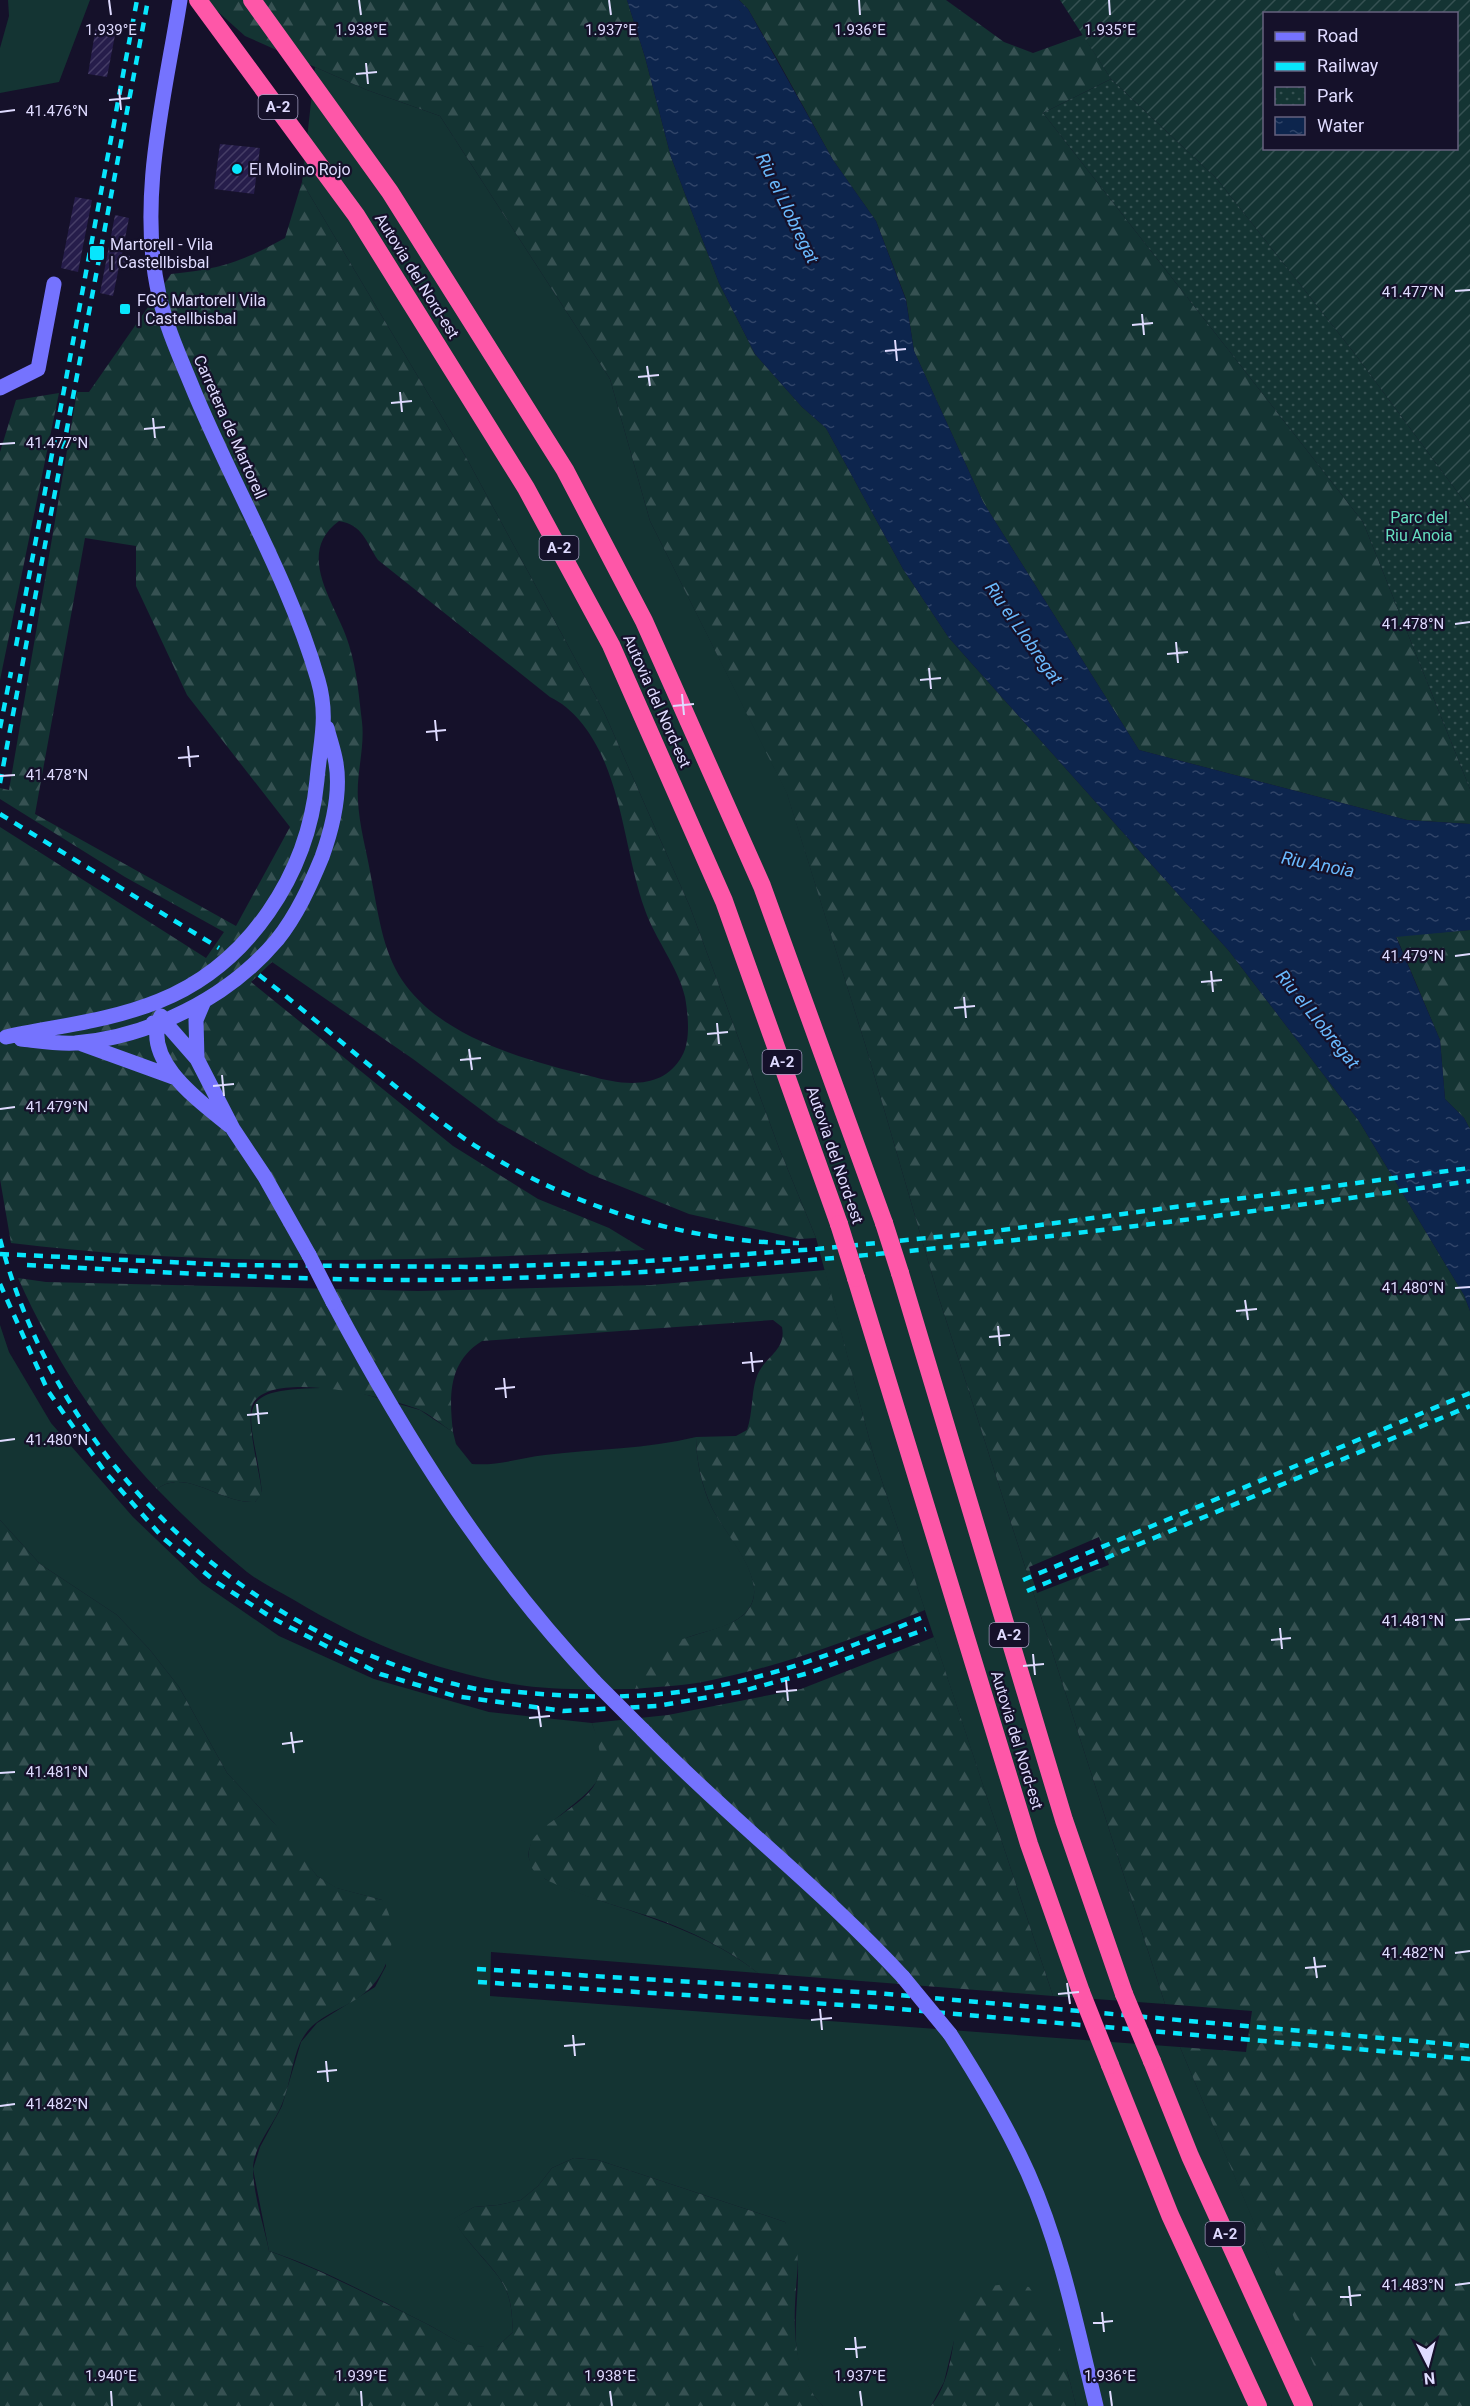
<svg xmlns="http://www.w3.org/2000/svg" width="1470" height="2406" font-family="Roboto,sans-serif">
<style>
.grass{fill:#143433}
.forest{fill:url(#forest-firs);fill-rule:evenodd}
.park{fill:url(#park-dots)}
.garden{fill:url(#garden-furrows);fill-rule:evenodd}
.water{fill:url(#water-ripples)}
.building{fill:url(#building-hatch)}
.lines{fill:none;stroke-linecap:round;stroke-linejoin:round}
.secondary{stroke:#7573fe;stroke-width:15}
.highway{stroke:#fe57a8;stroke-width:18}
.rail{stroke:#08e6fd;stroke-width:4.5;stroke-dasharray:9 8;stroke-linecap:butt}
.secondary-bridge{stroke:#7573fe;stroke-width:15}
.highway-bridge{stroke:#fe57a8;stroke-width:18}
.ticks{fill:none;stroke:#dfdbff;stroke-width:2}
.poi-dot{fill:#08e6fd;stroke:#15112a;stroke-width:2}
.labels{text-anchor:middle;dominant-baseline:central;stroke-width:4.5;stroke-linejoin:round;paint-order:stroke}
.shield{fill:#15112a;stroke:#a29ebf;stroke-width:1.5}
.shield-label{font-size:15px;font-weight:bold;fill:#dfdbff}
.poi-label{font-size:16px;fill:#dfdbff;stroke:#15112a;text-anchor:start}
.street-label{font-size:16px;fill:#dfdbff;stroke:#15112a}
.park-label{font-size:16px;fill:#65e0c0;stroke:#15112a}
.water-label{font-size:18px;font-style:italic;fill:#6abafe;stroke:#15112a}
.ticks-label{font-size:15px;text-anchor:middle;fill:#dfdbff;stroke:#15112a;stroke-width:4.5;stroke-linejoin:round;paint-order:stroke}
</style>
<defs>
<pattern id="forest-firs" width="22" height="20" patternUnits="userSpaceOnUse" patternTransform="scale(1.5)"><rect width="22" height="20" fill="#143433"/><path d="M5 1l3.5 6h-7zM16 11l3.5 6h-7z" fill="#365152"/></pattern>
<pattern id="park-dots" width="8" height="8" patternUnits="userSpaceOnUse" patternTransform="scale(1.5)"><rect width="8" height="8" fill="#143433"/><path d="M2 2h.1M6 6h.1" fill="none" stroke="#365152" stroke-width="1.8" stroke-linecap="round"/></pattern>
<pattern id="garden-furrows" width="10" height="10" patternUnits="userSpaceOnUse" patternTransform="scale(1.5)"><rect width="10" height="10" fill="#143433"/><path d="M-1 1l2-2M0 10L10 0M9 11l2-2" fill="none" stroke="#365152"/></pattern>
<pattern id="water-ripples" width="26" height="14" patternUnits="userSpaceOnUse" patternTransform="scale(1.5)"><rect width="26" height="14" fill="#0d254d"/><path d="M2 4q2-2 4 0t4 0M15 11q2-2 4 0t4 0" fill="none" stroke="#304468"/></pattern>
<pattern id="building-hatch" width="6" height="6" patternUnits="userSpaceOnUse" patternTransform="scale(1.5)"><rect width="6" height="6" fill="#261d4b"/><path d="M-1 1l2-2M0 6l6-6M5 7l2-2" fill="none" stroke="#453d66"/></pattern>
</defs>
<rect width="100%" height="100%" fill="#15112a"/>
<path class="grass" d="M8,0H90L59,82L0,93V48L9,16Z
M315,67L367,90L440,116L610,379L650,521L787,793L866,1047L938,1295L1165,2004L1053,1996L874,1457L816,1238L779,1148L690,907L604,712L467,459L302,182Z
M0,1325L9,1352L51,1423L133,1517L202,1583L279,1636L374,1679L489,1712L592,1723C598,1739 605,1755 601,1772C593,1803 517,1832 530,1861C532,1867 541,1874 545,1879C616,1911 696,1923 758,1973L491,1952L490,1996L1180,2047L1332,2406H1076L1068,2374L1051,2331L954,2341L944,2382L931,2406H823C783,2365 799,2316 798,2266C798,2252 789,2235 785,2222L598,2160L574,2158L552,2168L538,2186L521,2200L498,2205L474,2207L454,2219C467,2246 498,2269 506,2290C512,2303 512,2318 513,2332L497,2347C457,2348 457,2339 425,2323C375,2298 322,2268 269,2251L253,2169L260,2147L282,2106L301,2042L317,2023L375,1987L386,1966L382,1900L336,1888L317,1876L273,1822L227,1773L179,1687L150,1650L117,1615L40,1564L0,1520Z
M329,1388L350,1390L420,1410L453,1432L456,1444L472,1464C498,1466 520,1458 545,1455C595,1449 647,1449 696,1437C696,1460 702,1488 712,1508C729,1541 787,1597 729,1624C714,1631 696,1633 682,1640C668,1646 640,1676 635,1689C595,1689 553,1691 513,1684C434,1671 362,1641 294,1600C278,1591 261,1583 247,1572C215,1546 185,1518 157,1489C186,1467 221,1504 255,1502L262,1492C253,1411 223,1388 329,1388Z"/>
<path class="forest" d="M205,0H627L645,57L671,157L719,283L755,354L802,407L826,428L903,569L949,638L1229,951L1359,1121L1464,1295L1470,1311V2406H1332L1329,2401L1180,2047L1246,2052L1252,2011L1165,2004L938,1295L866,1047L787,794L650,521L610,379L440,116L367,90L245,36ZM1099,1537L1109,1565L1037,1593L1029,1567Z
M739,0H946L1004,42L1033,53L1083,35L1111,79L1043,113L1363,522L1470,789V824L1407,820L1139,750L983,502L914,351L906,299L876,221L833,160L777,59L748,9Z
M302,182L467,459L604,712L690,907L779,1148L816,1238L799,1239L689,1214L590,1174L499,1123L413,1059L272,962L251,982L453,1146L538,1199L609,1228L645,1250C435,1260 221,1269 11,1243L0,1179V827L206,958L224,932L125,877L0,799V788L9,790L77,392H89L171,274C221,269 241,262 285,238ZM339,521C363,525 366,542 378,560L550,697C573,708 590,731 601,754C624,803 627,859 645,910C655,939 678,967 685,997C688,1014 691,1040 682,1056C663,1091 622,1085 590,1076C526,1060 441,1038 402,980C382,950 378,911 371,877C367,852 359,826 358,800C356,774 365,748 362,722C359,697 357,670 349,645C338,606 293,555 339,521ZM85,538L136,546V586L187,695L290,827L236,926L35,814Z
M59,393L0,680V452L16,400Z
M1470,930V1129L1464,1118L1445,1099L1440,1040L1396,936Z
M825,1270L874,1457L925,1610C856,1638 785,1665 712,1680C687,1686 661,1686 635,1689C640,1677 644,1662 654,1653C665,1642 708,1632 726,1625C789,1600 729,1542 712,1508C702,1487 696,1460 696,1437L736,1436L747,1430C753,1413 751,1395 756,1379C762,1357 787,1352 782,1327L773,1320L482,1341C448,1362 449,1396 453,1432C442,1425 430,1414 418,1409C391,1398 266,1367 252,1406C246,1422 260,1473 262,1493L255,1502C221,1504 186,1467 157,1489C98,1427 53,1356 18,1278L46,1282L418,1291L651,1285Z
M0,1520L40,1564L117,1615L150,1650L179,1687L227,1773L289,1839L317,1876L337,1888L382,1900C392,1917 395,1931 390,1951C374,2014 320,2001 300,2043C292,2061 290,2085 282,2104C274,2125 252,2147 253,2171C254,2197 264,2226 269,2251C323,2270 374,2298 425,2323C455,2338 459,2348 497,2347L513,2332C512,2318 512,2303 506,2290C498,2269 467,2245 453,2219L474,2207L498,2205L521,2200L538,2186L552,2168L574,2158L598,2160L785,2222C788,2228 793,2235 795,2242C800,2258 797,2272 796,2288C793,2329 793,2375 823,2406H0Z
M934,1637L1053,1996L758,1973C728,1949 691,1931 654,1918C631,1910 549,1887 535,1872C530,1867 528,1857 529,1851C530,1840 539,1831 547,1825C594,1791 613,1784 592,1723L668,1715L801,1689Z
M1006,2284L1029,2287C1053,2321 1067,2365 1076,2406H931C955,2376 952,2333 962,2297L983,2287Z"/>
<path class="park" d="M1111,79L1217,179L1355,354L1470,509V789L1363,522L1043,113Z"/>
<path class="garden" d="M1060,0H1470V509L1355,354L1217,179L1111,79ZM1264,14H1456V148H1264Z"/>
<path class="water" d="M627,0H739L748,9L833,160L876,221L906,300L914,351L983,502L1139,750L1407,820L1470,824V930L1396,937L1440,1040L1445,1099L1464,1118L1470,1129V1311L1464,1295L1359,1121L1229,951L949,638L903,569L826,428L802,407L755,354L719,283L671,157L645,57Z"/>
<path class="building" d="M96,27L116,30L107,77L88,74Z
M220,144L260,148L254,194L214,189Z
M75,197L92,200L78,272L61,268Z
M115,215L129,218L122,254L130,256L128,263L120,262L113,296L100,293Z"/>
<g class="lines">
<path class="secondary" d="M0,388L38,369L54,284
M161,1016C140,1060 202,1103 230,1126
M153,1023L169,1027L197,1059L233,1129L265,1177L309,1255
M6,1037C57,1026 110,1021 159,1001C249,965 308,874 317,780C320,743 329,718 318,680C289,578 231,483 191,384C179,355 166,326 159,295C137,199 165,95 180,0
M21,1039C39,1041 57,1044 75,1043C150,1037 228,998 277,940C297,915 310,886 322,857C332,829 341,793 336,763C334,751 330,740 327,728
M82,1044L173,1077
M197,1059L196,1020L204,1001
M333,1302C406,1439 487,1568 594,1681
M643,1730C726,1816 822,1889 903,1977
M950,2034C979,2079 1006,2124 1028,2173C1061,2247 1077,2328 1096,2406"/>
<path class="highway" d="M198,0L356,215L526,488L611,645L724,901L839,1224
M252,0L390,192L565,470L644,621L762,886L884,1223
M900,1273L1064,1820L1124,1994
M856,1278L1029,1844L1081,1992
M1152,2061L1190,2156L1304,2406
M1110,2065L1170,2215L1258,2406"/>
<path class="rail" d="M16,646L137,0
M0,728L11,672
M0,783L148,0
M0,814L219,948
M259,975C326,1027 389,1085 458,1134C551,1201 684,1244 799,1243
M0,1239C48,1422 179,1571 352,1648C391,1664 431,1680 472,1688C487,1691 503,1691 518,1692C572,1697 626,1699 679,1692C764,1682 843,1650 921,1618
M0,1254L232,1265L481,1267L632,1262L817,1249L987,1232L1470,1168
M27,1265C179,1273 333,1283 485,1279C815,1269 1144,1228 1470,1181
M0,1284L48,1391L105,1472L163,1538L216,1582L274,1619L380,1674L455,1696L563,1711L657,1706L739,1692L812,1672L926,1629
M1023,1580L1470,1393
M1027,1591L1470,1406
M477,1969L877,1993L1470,2046
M478,1982L876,2007L1470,2059"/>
<path class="secondary-bridge" d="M309,1255L333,1302
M594,1681L643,1730
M903,1977L950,2034"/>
<path class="highway-bridge" d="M884,1223L900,1273
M839,1224L856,1278
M1081,1992L1110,2065
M1124,1994L1152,2061"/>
</g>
<path class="ticks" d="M109,0L111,15M359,0L361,15M609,0L611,15M859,0L860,15M1109,0L1110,15M366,63L368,84M356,74L377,72M119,89L121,110M109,100L130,98M0,112L15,110M1455,291L1470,290M1142,314L1144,335M1132,325L1153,323M895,340L897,361M885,351L906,349M647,366L650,386M638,377L659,375M400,392L402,412M391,403L412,401M153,418L155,438M144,429L165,427M0,444L15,443M1455,624L1470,622M1176,642L1178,663M1167,654L1188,652M929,668L931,689M920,680L941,678M682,694L684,715M673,706L694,704M435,720L437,741M426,732L446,730M188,746L190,767M178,758L199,756M0,776L15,775M1455,956L1470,954M1211,971L1213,992M1201,982L1222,980M964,997L966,1018M954,1008L975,1006M717,1023L719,1044M707,1034L728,1032M469,1049L472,1070M460,1060L481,1058M222,1075L224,1096M213,1086L234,1084M0,1109L15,1107M1455,1288L1470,1287M1245,1300L1248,1320M1236,1311L1257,1309M998,1326L1000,1346M989,1337L1010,1335M751,1352L753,1372M742,1363L763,1361M504,1378L506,1398M495,1389L515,1387M257,1404L259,1424M247,1415L268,1413M0,1441L15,1439M1455,1620L1470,1619M1280,1628L1282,1649M1271,1640L1291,1638M1033,1654L1035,1675M1023,1666L1044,1664M786,1680L788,1701M776,1692L797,1690M538,1706L541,1727M529,1718L550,1716M291,1732L294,1753M282,1744L303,1741M0,1773L15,1772M1455,1953L1470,1951M1314,1957L1317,1978M1305,1968L1326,1966M1067,1983L1070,2004M1058,1994L1079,1992M820,2009L822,2030M811,2020L832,2018M573,2035L575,2056M564,2046L585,2044M326,2061L328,2082M317,2072L337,2070M0,2106L15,2104M1455,2285L1470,2283M1349,2286L1351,2306M1340,2297L1361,2295M1102,2312L1104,2332M1093,2323L1113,2321M855,2337L857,2358M845,2349L866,2347M111,2391L112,2406M361,2391L362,2406M610,2391L612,2406M860,2391L862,2406M1110,2391L1112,2406"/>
<g class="poi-dot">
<circle cx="237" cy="169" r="6"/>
<rect x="89" y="245" width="16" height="16" rx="3"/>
<rect x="119" y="303" width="12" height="12" rx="3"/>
</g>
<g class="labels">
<g class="shield">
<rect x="258.5" y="95" width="39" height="24" rx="4.5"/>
<rect x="539.5" y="536" width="39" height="24" rx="4.5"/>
<rect x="762.5" y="1050" width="39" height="24" rx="4.5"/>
<rect x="989.5" y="1623" width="39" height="24" rx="4.5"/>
<rect x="1205.5" y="2222" width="39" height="24" rx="4.5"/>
</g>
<g class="shield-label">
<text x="278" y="107">A-2</text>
<text x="559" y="548">A-2</text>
<text x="782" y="1062">A-2</text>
<text x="1009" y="1635">A-2</text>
<text x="1225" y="2234">A-2</text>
</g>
<g class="poi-label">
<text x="249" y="169">El Molino Rojo</text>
<text x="110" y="244">Martorell - Vila<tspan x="110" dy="18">| Castellbisbal</tspan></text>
<text x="137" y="300">FGC Martorell Vila<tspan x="137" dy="18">| Castellbisbal</tspan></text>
</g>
<g class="street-label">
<text transform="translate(417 276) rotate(58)">Autovia del Nord-est</text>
<text transform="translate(230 427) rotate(66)">Carretera de Martorell</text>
<text transform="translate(657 701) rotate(66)">Autovia del Nord-est</text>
<text transform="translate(835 1155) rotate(71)">Autovia del Nord-est</text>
<text transform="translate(1017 1740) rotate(73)">Autovia del Nord-est</text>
</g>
<g class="park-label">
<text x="1419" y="517">Parc del<tspan x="1419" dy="18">Riu Anoia</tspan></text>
</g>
<g class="water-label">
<text transform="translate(788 208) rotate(64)">Riu el Llobregat</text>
<text transform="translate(1024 633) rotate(55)">Riu el Llobregat</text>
<text transform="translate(1318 864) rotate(11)">Riu Anoia</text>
<text transform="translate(1318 1019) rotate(51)">Riu el Llobregat</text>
</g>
</g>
<g class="ticks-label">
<text x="111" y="35">1.939°E</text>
<text x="361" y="35">1.938°E</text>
<text x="611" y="35">1.937°E</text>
<text x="860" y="35">1.936°E</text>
<text x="1110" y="35">1.935°E</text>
<text x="57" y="116">41.476°N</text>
<text x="1413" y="297">41.477°N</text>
<text x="57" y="448">41.477°N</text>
<text x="1413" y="629">41.478°N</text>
<text x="57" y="780">41.478°N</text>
<text x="1413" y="961">41.479°N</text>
<text x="57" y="1112">41.479°N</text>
<text x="1413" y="1293">41.480°N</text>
<text x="57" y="1445">41.480°N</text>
<text x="1413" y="1626">41.481°N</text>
<text x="57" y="1777">41.481°N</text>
<text x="1413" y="1958">41.482°N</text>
<text x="57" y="2109">41.482°N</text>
<text x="1413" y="2290">41.483°N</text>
<text x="111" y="2381">1.940°E</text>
<text x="361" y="2381">1.939°E</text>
<text x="610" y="2381">1.938°E</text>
<text x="860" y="2381">1.937°E</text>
<text x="1110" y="2381">1.936°E</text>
</g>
<rect x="1263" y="12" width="195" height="138" fill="#15112a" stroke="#66627f" stroke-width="1.5"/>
<rect x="1275" y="32" width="30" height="9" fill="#7573fe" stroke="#66627f" stroke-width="1.5"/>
<text x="1317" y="42" font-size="18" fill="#dfdbff">Road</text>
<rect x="1275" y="62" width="30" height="9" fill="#08e6fd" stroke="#66627f" stroke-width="1.5"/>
<text x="1317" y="72" font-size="18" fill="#dfdbff">Railway</text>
<rect x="1275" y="87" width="30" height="18" fill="url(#park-dots)" stroke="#66627f" stroke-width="1.5"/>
<text x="1317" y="102" font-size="18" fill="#dfdbff">Park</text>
<rect x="1275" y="117" width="30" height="18" fill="url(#water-ripples)" stroke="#66627f" stroke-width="1.5"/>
<text x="1317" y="132" font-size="18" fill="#dfdbff">Water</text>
<g transform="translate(1428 2364) rotate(174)" stroke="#15112a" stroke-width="4.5" paint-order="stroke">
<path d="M0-4.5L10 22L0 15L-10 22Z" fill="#dfdbff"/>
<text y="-9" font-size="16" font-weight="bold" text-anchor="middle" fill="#dfdbff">N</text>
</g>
</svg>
